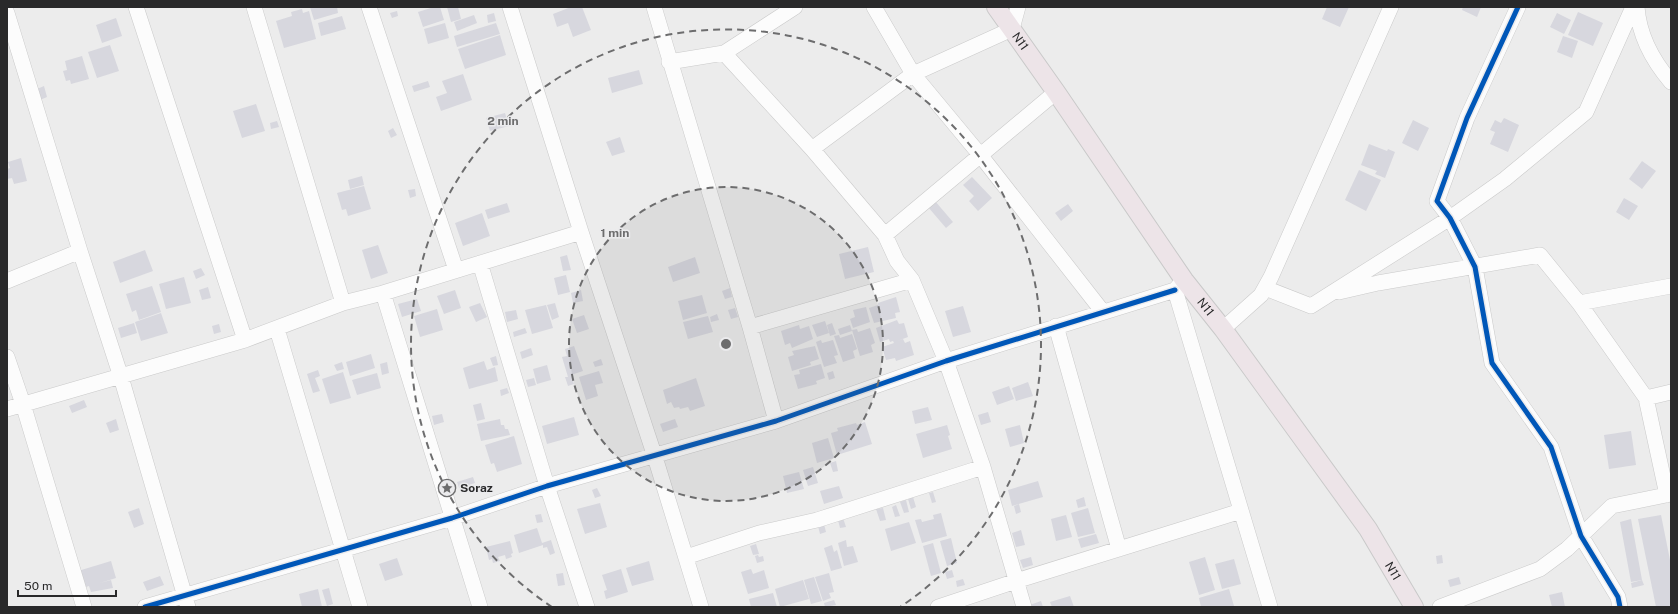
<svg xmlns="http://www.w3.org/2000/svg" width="1678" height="614" font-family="'Public Sans',sans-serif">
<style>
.building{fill:#d7d7de}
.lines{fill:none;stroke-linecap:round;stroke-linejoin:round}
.minor-casing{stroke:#cacaca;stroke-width:16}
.major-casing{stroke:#c9c9c9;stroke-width:20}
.minor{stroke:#fcfcfc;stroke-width:15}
.major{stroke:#ede4e8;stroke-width:18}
.cycleway-casing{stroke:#ebebed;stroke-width:8}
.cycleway{stroke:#0057b8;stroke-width:5}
.ring{fill:none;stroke:#6d6d6e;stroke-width:2;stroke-dasharray:7 5}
.labels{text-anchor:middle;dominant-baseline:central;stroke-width:3;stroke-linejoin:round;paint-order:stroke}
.street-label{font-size:12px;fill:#29292a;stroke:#ebebed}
.poi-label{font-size:12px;font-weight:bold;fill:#29292a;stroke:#ebebed;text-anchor:start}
.centre{fill:#6d6d6e;stroke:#ebebed;stroke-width:2}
.ring-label{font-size:12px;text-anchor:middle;font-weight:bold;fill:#6d6d6e;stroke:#ebebed;stroke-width:3;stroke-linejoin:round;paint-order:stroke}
</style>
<rect width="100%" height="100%" fill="#ececec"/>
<path class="building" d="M310,7H337L338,13L314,20Z
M434,7H440L444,20L423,27L418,12Z
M447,7H458L461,19L451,22Z
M571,7H582L591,30L573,37L568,23L557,27L553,14Z
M1327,7H1349L1340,27L1322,19Z
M1463,7H1481L1477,17L1462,10Z
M302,9L303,13L309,11L316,39L284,48L276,21L292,16L291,12Z
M397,11L398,16L392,18L390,13Z
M1578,12L1603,23L1593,46L1568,35Z
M494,13L496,21L488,23L487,15Z
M1557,13L1571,20L1564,34L1550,27Z
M474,15L477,23L457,31L454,22Z
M342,16L346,29L321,36L318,23Z
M116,18L122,36L102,43L96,25Z
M445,23L449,38L428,44L424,29Z
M496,23L500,34L457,47L454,36Z
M500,35L506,55L465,69L458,49Z
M1563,36L1578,41L1572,58L1557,52Z
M110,45L119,71L97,78L88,52Z
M82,56L89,79L71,84L70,80L66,81L63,71L67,70L65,61Z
M639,70L643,84L612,93L608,78Z
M463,74L472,100L441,111L436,97L447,93L442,81Z
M428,81L430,87L414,92L412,86Z
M44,86L47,97L40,100L37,89Z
M256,104L265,131L242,138L233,111Z
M505,113L509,126L490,131L486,118Z
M1504,118L1519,125L1508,152L1490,144L1495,132L1490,130L1495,120L1501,123Z
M1413,120L1429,128L1418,151L1402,143Z
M277,121L279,127L271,129L270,123Z
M393,128L397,135L391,138L388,131Z
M620,137L625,152L612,156L606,142Z
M1369,144L1387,151L1388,149L1395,152L1385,178L1375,174L1377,171L1361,165Z
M21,158L27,181L14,184L12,178L7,179V169L10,168L8,162Z
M1642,161L1656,171L1642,189L1629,179Z
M1359,170L1381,180L1366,211L1345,200Z
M362,176L364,185L350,189L348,180Z
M972,177L992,198L978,211L969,201L974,196L963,185Z
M364,186L371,209L348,216L346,209L342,210L337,193Z
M415,189L416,196L410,198L408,190Z
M1624,198L1638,206L1629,220L1616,212Z
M935,201L953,222L946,228L928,207Z
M507,203L510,212L488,219L485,210Z
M1068,204L1073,211L1061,221L1055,213Z
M482,213L490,236L463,246L455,223Z
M378,245L388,273L371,279L362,250Z
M868,247L874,272L845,279L839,254Z
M145,250L153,271L120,283L113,262Z
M567,255L571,270L563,271L560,257Z
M695,257L700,273L673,282L668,267Z
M201,268L205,275L196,279L193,271Z
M566,275L570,292L558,295L554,278Z
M184,277L191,303L166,309L159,284Z
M152,286L161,312L139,320L136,310L132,312L126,294Z
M208,287L211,298L202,300L199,290Z
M730,288L732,297L725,299L722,291Z
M455,290L461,308L444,314L437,296Z
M581,290L583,301L573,303L571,293Z
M702,295L707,313L683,320L678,301Z
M896,297L900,312L895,313L896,318L874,323L869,308L878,305V303Z
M417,299L421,311L402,317L398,304Z
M480,303L487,317L476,322L469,307Z
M555,303L559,317L552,320L547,305Z
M546,305L553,328L532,334L525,310Z
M963,306L971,332L953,337L945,311Z
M866,307L870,322L853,328L850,319L855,317L853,310Z
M735,308L738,317L731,319L728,310Z
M437,309L443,330L420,337L414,316Z
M516,310L518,319L507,322L505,312Z
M161,313L168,333L141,341L135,322Z
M717,314L719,320L711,322L710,317Z
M584,315L589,329L577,333L572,319Z
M708,316L713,332L688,339L683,322Z
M897,320L899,324L904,323L908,337L897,341L903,339L905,343L910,341L914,355L896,361L895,358L886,360L882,347L894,343L893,341L890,342L889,339L880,342L876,328Z
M825,321L829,333L817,337L812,325Z
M134,323L137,333L121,338L118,328Z
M832,323L836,334L830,336L827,325Z
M219,324L221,332L214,334L212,326Z
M799,325L800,329L809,326L813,339L792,348L790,343L785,345L781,331Z
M850,325L852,331L840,335L838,329Z
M525,328L527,333L514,337L513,332Z
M870,328L875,343L871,345L873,352L860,356L852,330L857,329L858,332Z
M852,334L857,349L853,351L855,358L843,362L834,336L839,335L840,338Z
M821,340L822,343L833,340L838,355L834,356L837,363L824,367L816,342Z
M574,346L583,371L571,375L574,384L568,386L565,377H568L562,357L567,356L565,349Z
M815,346L819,359L810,362L811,365L792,371L788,357L794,355L792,351Z
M531,348L533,355L522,359L520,352Z
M371,354L375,368L350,376L346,362Z
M496,356L498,365L493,366L490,358Z
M601,359L603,365L595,367L593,362Z
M484,361L487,370L495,367L498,381L469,389L463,368Z
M342,362L344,369L337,371L334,365Z
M387,362L389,373L382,375L380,364Z
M821,364L825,378L816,381L817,384L798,389L794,375L800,374L799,370Z
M547,365L551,380L537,384L533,369Z
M318,370L320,376L315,378L320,391L313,393L307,374Z
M599,371L603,383L595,385L598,396L586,400L579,377Z
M833,371L835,378L829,380L827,373Z
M343,372L351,398L330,404L322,379Z
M377,373L381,388L357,395L352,380Z
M534,378L536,385L528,387L526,380Z
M696,378L705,406L690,411L688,407L680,409L679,407L674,408L671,402L667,404L663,390Z
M1028,382L1033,396L1016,401L1012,388Z
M1009,386L1014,399L997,405L992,392Z
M507,388L509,393L501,396L500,390Z
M84,400L87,407L72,413L69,406Z
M481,403L485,419L477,421L473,405Z
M928,407L932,420L915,424L912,411Z
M988,412L991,422L981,425L978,415Z
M442,414L444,422L434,425L432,416Z
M574,417L579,435L547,444L542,426Z
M116,419L119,430L110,433L106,423Z
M500,419L501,425H504L505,429H508L510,435L481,441L477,424Z
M675,419L678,427L663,432L660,424Z
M865,422L872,444L837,455L831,433L838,431L837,428L856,423L857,425Z
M947,425L950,435L948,436L952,449L923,458L916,434Z
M1020,425L1024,443L1010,447L1005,429Z
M1631,431L1636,465L1609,469L1604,435Z
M514,436L522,464L497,472L494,463L491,464L485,445Z
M828,438L834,458L817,463L812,443Z
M836,461L838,471L833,472L830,463Z
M813,467L818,483L808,486L803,470Z
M799,472L804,489L787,493L783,476Z
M473,477L475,483L459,488L457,482Z
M1038,481L1043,497L1012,506L1008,490Z
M839,486L843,498L824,504L820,491Z
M597,488L601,496L595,498L592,490Z
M933,492L936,502L932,503L929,493Z
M913,497L916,507L911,509L908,499Z
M1084,497L1086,506L1078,508L1076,500Z
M906,500L909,512L904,513L900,502Z
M600,503L607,527L585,534L577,509Z
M1019,504L1021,512L1016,514L1014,506Z
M896,505L900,516L895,517L892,507Z
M139,508L144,524L134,528L128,512Z
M883,508L886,520L880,521L876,509Z
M1088,508L1095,533L1078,537L1071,513Z
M941,513L947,536L922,543L915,520L921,519L922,522L934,519L933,515Z
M541,514L543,522L537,523L535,515Z
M1066,515L1072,537L1056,541L1051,519Z
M1661,515L1671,565V606L1668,607H1656L1638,519Z
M843,518L846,527L840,528L838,520Z
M1631,519L1642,580L1631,582L1620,522Z
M909,522L916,543L891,551L885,529Z
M824,524L826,532L820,534L818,526Z
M537,528L542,543L551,540L555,553L550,555L547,547L543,548V545L519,553L514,535Z
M1021,530L1025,545L1016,547L1012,533Z
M1096,534L1099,543L1081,548L1078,539Z
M951,538L957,563L947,566L940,541Z
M846,540L847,547L853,546L858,562L844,566L838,543Z
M510,541L513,553L511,554L512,557L506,559L505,555L498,557L500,561L493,563L492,559L489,560L486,547Z
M933,543L941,573L931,576L923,546Z
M756,544L759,554L753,555L750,546Z
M832,545L834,552L837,550L842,568L831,571L824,548Z
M758,555L759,557L763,556L764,561L757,563L755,556Z
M1442,555L1443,563L1437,564L1436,556Z
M1031,557L1033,565L1023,568L1020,560Z
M1205,557L1215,590L1199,595L1189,562Z
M397,558L403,575L385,581L379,564Z
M1234,559L1241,584L1222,589L1215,564Z
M111,561L116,578L100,583L111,580L113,588L91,592L89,586L83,588L78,571Z
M649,561L654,580L632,586L626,568Z
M621,569L628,592L606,599L604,591L607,590L602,575Z
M751,569L753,574L764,570L769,588L748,594L741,572Z
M952,570L954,577L947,579L945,572Z
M563,573L565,585L558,586L556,574Z
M829,573L834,592L829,593L831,598L823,601L815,577Z
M160,576L164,585L147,591L143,582Z
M814,577L822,601L811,604L804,580Z
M1459,577L1461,584L1450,587L1448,580Z
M963,579L965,585L957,587L956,581Z
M803,580L809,599L780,607L775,589Z
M1642,580L1644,585L1632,588L1631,583Z
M329,588L333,604L327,606L322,590Z
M318,589L322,607H302L299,594Z
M1229,589L1234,606L1201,607L1199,598Z
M1562,592L1565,607H1552L1549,595Z
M773,593L777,607H751L749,599Z
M1070,596L1074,607H1052L1050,602Z
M834,600L836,605L825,607L824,603Z
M1041,601L1043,607H1027V606Z"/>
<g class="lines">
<defs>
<path id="minor" d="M136,7L245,340
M254,7L343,303
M369,7L456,270
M510,7L581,232L655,457L701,607
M654,7L750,327L776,421
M874,7L913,74L981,156L1103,312
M1518,7L1467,118L1437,201L1450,218L1475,267L1492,363L1551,447L1581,536L1618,597L1620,607
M1637,7C1639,35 1653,61 1671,82
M7,13L80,251L121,377L188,607
M724,53L812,149L885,235L897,261L912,280L946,361L983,467L1024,607
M669,62L724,53L795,7
M812,149L913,74L1012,29L1018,7
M885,235L1056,92
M480,263L547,486L587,607
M7,281L80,251
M1181,283L1175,290L1270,607
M1265,288L1311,306L1450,218L1505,179L1586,112L1633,7
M1339,292L1378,283L1540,255L1579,303L1646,398L1667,495
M383,293L480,607
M1579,303L1671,286
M1056,326L1119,549
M750,327L912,280
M277,329L360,607
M1223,329L1261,295L1271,277L1391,7
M7,357L23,404L84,607
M1646,398L1671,392
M7,409L245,340L343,303L383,293L581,232
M686,557L759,533L817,520L983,467
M145,607L452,518L547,486L776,421L946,361L1175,290
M938,607L1016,581L1241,511
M1440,607L1540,569L1567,549L1612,506L1671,494"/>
<g id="major">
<path id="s1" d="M996,7L1056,92L1184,280L1223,329L1368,529L1414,607"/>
</g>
</defs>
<use href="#minor" class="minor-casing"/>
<use href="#major" class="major-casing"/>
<use href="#minor" class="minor"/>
<use href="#major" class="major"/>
<defs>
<path id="cycleway" d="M1518,7L1467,118L1437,201L1450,218L1475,267L1492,363L1551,447L1581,536L1618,597L1620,607
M145,607L452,518L547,486L776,421L946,361L1175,290"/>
</defs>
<use href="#cycleway" class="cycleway-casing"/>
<use href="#cycleway" class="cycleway"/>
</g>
<circle cx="726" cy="344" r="157" fill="#6d6d6e" fill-opacity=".12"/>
<g class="ring">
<circle cx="726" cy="344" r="157"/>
<path d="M552 607A315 315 0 1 1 900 607"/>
</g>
<defs>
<symbol id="sight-ring" viewBox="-11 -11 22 22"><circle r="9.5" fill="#ebebed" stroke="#6d6d6e" stroke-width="1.5"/><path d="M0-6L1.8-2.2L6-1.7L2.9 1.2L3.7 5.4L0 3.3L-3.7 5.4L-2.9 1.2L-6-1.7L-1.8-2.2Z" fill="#6d6d6e"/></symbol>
</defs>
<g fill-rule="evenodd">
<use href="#sight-ring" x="437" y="478" width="20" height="20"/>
</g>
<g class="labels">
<g class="street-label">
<text stroke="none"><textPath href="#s1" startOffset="42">N11</textPath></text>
<text stroke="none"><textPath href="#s1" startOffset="366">N11</textPath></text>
<text stroke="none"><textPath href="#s1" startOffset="690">N11</textPath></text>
</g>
<g class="poi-label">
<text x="460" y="488">Soraz</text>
</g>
</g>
<circle cx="726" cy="344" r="6" class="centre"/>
<g class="ring-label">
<text x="503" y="125">2 min</text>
<text x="615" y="237">1 min</text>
</g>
<rect width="1678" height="614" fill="none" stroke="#29292a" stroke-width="16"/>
<path d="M18 590v6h98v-6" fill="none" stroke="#29292a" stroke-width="2"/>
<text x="24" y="590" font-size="12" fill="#29292a" stroke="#ebebed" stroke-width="3" paint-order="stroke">50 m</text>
</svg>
